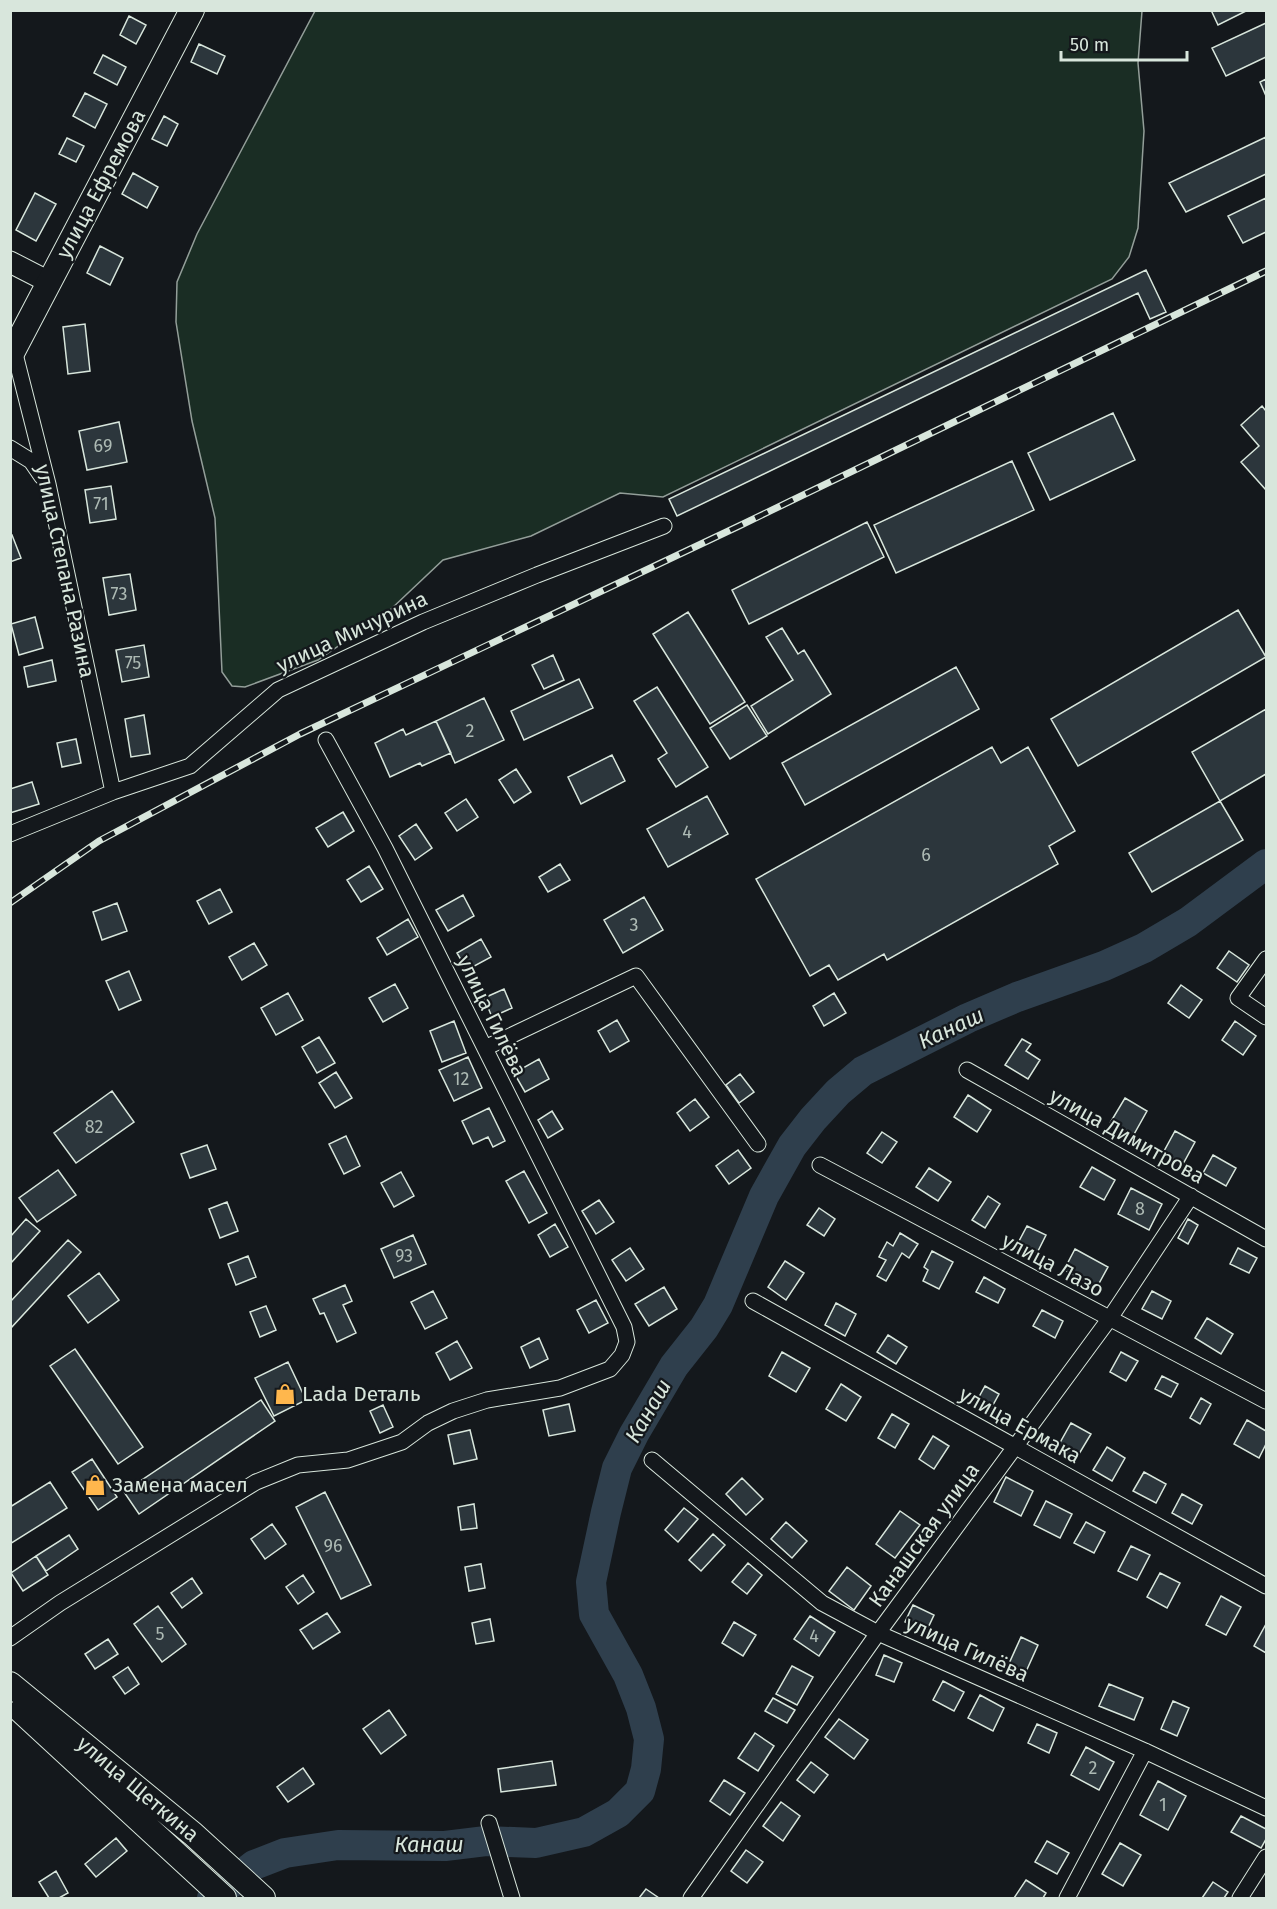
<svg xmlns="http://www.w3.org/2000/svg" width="1277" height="1909" font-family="'Fira Sans',sans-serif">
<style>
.green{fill:#1a2d24;stroke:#939e99;stroke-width:1.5}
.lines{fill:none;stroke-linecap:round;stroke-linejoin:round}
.river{stroke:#2f3f4d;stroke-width:30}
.building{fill:#2c363c;stroke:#d8e6dc;stroke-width:1.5}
.minor-casing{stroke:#d8e6dc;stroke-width:17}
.secondary-casing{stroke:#d8e6dc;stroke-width:23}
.primary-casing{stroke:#d8e6dc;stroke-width:26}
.minor{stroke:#14181c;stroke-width:15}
.secondary{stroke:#14181c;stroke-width:21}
.primary{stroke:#14181c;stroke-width:24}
.rail-casing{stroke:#d8e6dc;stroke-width:7}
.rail{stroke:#14181c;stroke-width:4.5;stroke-dasharray:14;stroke-linecap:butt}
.labels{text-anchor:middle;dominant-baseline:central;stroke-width:4.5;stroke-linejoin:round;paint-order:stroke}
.number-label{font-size:18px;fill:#adbab4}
.street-label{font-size:21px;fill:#d8e6dc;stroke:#14181c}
.poi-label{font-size:21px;fill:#d8e6dc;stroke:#14181c;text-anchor:start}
.water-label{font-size:22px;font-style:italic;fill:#d8e6dc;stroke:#14181c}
</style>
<rect width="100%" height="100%" fill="#14181c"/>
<path class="green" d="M315,11H1142L1138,63L1144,131L1138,228L1129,257L1112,279L663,497L620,493L531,536L443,560L389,611L318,660L245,687L232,686L222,672L215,518L192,421L176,322L177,282L197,234Z"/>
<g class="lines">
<path class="river" d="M212,1898L254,1865L285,1853L338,1845L445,1846L486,1841L536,1843L584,1832L618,1813L640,1791L646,1769L649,1739L641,1708L628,1675L594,1614L591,1582L606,1512L617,1468L634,1434L674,1366L704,1328L718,1305L764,1196L792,1146L813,1119L838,1092L863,1071L968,1018L1017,997L1104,966L1144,948L1188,922L1266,864"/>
</g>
<path class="building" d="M1211,10H1248L1218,25Z
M129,16L146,25L136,44L120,35Z
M1266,23V57L1226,76L1212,48Z
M199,44L225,56L217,74L191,62Z
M103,55L126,67L117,85L94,73Z
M1266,79V96L1260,82Z
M85,93L107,104L95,128L73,116Z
M164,116L178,124L167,146L152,139Z
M1266,137V174L1186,212L1169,183Z
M67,138L84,146L76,162L59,154Z
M133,173L158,187L147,208L122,194Z
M35,193L56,204L36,241L16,230Z
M1266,198V232L1243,243L1228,216Z
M100,246L123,258L110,285L87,273Z
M1146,270L1166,312L1150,319L1138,293L677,516L669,499Z
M85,324L90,371L68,374L63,327Z
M1262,406L1266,411V490L1241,462L1259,446L1241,425Z
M1113,413L1135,460L1050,500L1028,453Z
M119,422L127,462L87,470L79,431Z
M1012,461L1034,510L896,573L874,525Z
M111,486L116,519L90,523L85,490Z
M867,522L884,557L749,624L732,590Z
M12,535L21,558L10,562V536Z
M130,574L136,610L109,615L103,578Z
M1238,610L1266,657L1078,766L1051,719Z
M688,612L745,702L710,724L653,634Z
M35,617L43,648L19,655L11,624Z
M782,628L798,654L804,650L831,694L768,734L751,706L793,680L766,637Z
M144,645L149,677L122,682L116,650Z
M553,655L564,680L544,689L532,665Z
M52,660L56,681L28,687L24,667Z
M956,667L979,709L805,805L782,763Z
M579,679L593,708L524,740L511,711Z
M657,687L708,767L676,787L658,759L667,753L634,701Z
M484,698L504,740L455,763L436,721Z
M747,705L767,736L730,759L710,728Z
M1266,709V774L1220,801L1192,752Z
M144,715L150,754L131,757L125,719Z
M436,721L451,753L422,766L420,763L390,777L375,743L403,729L406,735Z
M76,739L81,763L62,767L57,743Z
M992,747L1001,763L1028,747L1075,831L1049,846L1058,864L887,960L884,954L838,980L829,965L810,976L756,879Z
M612,755L625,781L581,804L568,777Z
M516,769L531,792L514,803L499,780Z
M32,782L39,804L10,813V789Z
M707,796L728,834L668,867L647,829Z
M466,799L478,817L457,831L445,813Z
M1220,801L1243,840L1152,892L1129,853Z
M343,812L354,831L328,847L316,828Z
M416,824L432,848L415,860L399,836Z
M560,864L570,880L548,892L539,877Z
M369,866L383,889L361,902L347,880Z
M220,889L232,912L209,924L197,901Z
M463,895L474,916L448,931L436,910Z
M644,897L663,930L623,953L604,920Z
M117,903L127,931L102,940L93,912Z
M408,919L418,937L387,955L377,938Z
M481,939L491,957L467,970L457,953Z
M254,943L267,965L242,980L229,957Z
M1229,951L1249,965L1237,982L1217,968Z
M129,971L141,1000L119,1010L106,981Z
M395,984L408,1008L383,1022L369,998Z
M1181,985L1202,1000L1189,1018L1168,1003Z
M504,989L512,1008L492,1017L484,998Z
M288,993L303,1020L276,1035L261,1008Z
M834,993L846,1013L824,1026L813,1006Z
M617,1020L629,1041L610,1052L598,1031Z
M454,1021L466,1053L442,1062L430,1031Z
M1235,1021L1256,1036L1243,1055L1222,1040Z
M319,1037L335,1063L317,1073L302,1047Z
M1022,1039L1031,1044L1026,1051L1040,1060L1028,1079L1005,1065Z
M468,1057L482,1088L454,1101L439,1070Z
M539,1059L549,1079L525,1092L514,1073Z
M336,1072L352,1098L335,1108L319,1083Z
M740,1074L754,1092L739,1103L726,1085Z
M112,1091L134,1122L76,1163L54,1133Z
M968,1095L991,1110L977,1132L954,1117Z
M1125,1098L1147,1111L1133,1136L1110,1123Z
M695,1099L709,1117L690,1131L677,1113Z
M489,1108L505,1141L493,1147L488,1137L473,1144L462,1121Z
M552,1111L563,1129L548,1138L538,1120Z
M1175,1131L1195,1142L1183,1164L1163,1153Z
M882,1132L897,1142L882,1163L867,1153Z
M346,1136L360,1166L344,1174L329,1144Z
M207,1145L216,1169L190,1178L181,1154Z
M738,1150L751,1168L729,1184L716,1166Z
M1213,1155L1236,1168L1226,1186L1203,1173Z
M1092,1167L1115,1180L1104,1200L1080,1187Z
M929,1168L951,1182L938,1201L916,1187Z
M58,1170L76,1195L37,1222L19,1198Z
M524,1171L547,1213L529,1223L506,1181Z
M401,1172L414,1196L394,1207L381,1183Z
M1131,1188L1162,1204L1149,1230L1118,1214Z
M988,1196L1000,1204L985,1228L972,1220Z
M599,1200L614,1222L596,1234L582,1211Z
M227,1202L238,1231L220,1238L209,1209Z
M819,1208L835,1219L824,1236L807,1225Z
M26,1219L40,1231L10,1264V1237Z
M1188,1219L1198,1225L1188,1244L1178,1238Z
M555,1224L568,1247L550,1257L538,1235Z
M1027,1226L1046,1235L1037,1253L1018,1243Z
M900,1233L918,1244L909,1258L902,1253L886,1281L877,1276L886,1260L879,1257L887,1242L893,1246Z
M413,1235L426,1264L394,1278L381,1249Z
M68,1240L81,1252L10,1329V1302Z
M630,1248L644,1269L626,1281L612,1260Z
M1238,1248L1257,1258L1249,1273L1230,1264Z
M1075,1249L1108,1267L1097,1287L1064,1270Z
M932,1251L953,1262L939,1289L923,1281L928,1270L924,1267Z
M248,1256L256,1277L236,1285L228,1264Z
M785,1261L804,1273L786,1300L768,1287Z
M99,1273L119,1300L88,1323L68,1296Z
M984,1277L1005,1289L998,1303L976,1292Z
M345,1285L352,1301L343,1305L356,1333L337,1342L324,1313L320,1314L313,1299Z
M664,1287L677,1309L649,1326L635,1304Z
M433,1291L447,1318L425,1329L411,1302Z
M1152,1291L1171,1301L1162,1319L1142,1309Z
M596,1300L608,1323L589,1333L577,1310Z
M836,1303L856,1314L845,1336L825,1325Z
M266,1306L276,1330L260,1337L250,1312Z
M1042,1310L1063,1321L1055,1338L1033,1326Z
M1207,1318L1233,1334L1221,1354L1195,1338Z
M888,1335L907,1347L896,1364L877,1352Z
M539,1338L548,1359L530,1368L521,1347Z
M457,1341L472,1368L450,1380L436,1353Z
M75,1349L143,1447L118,1464L50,1366Z
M782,1352L810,1368L796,1392L769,1376Z
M1121,1352L1138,1361L1126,1381L1110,1372Z
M288,1362L306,1400L274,1416L255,1378Z
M1162,1376L1178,1384L1171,1397L1155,1389Z
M841,1384L861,1397L846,1421L826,1409Z
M985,1386L999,1394L988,1414L974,1406Z
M1201,1398L1211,1404L1200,1424L1190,1418Z
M261,1400L275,1421L139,1514L124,1492Z
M569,1404L575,1431L549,1436L543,1410Z
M383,1405L393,1427L380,1433L370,1411Z
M892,1414L909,1424L895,1448L878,1438Z
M1247,1420L1266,1431V1444L1259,1458L1234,1444Z
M1071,1423L1091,1434L1076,1459L1057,1448Z
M470,1430L477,1459L454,1464L448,1435Z
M933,1436L949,1446L934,1469L919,1459Z
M1107,1447L1125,1458L1112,1481L1093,1470Z
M92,1459L117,1497L98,1510L72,1472Z
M1144,1472L1166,1484L1156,1503L1133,1491Z
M1006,1477L1033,1491L1021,1516L994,1502Z
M742,1478L763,1499L746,1515L726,1494Z
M50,1482L67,1508L10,1544V1507Z
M325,1492L371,1585L341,1599L296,1507Z
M1182,1494L1202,1505L1192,1524L1172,1513Z
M1046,1501L1072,1514L1060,1538L1034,1525Z
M474,1504L477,1528L461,1530L458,1507Z
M684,1508L698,1519L678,1542L665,1530Z
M900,1511L920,1525L895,1558L876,1544Z
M786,1522L807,1541L792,1558L771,1539Z
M1086,1522L1105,1532L1094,1553L1074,1543Z
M272,1524L286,1544L265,1559L251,1539Z
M713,1534L725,1545L701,1571L689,1560Z
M69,1535L78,1549L46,1571L36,1556Z
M1131,1546L1150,1555L1137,1580L1118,1571Z
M36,1556L48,1575L23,1591L11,1573Z
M748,1563L762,1575L747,1594L732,1582Z
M481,1564L485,1588L469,1591L465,1567Z
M847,1567L871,1586L854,1610L829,1591Z
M1160,1573L1180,1583L1167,1608L1147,1597Z
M303,1575L314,1592L298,1604L286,1587Z
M192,1578L202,1593L182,1608L171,1593Z
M1221,1596L1241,1607L1226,1635L1206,1625Z
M913,1605L934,1615L926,1632L905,1622Z
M158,1606L186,1644L162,1662L134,1624Z
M327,1613L340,1632L313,1649L300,1630Z
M810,1616L835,1632L819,1656L794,1639Z
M490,1619L494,1641L476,1644L472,1623Z
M734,1622L756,1635L743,1656L722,1643Z
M1266,1624V1653L1254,1646Z
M1021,1637L1038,1645L1024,1676L1007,1668Z
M108,1639L118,1654L95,1669L85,1654Z
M884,1655L902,1663L894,1682L876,1675Z
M792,1666L813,1677L797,1705L776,1694Z
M128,1667L139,1684L125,1694L113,1677Z
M943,1681L964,1692L954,1711L933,1700Z
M1109,1684L1143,1698L1134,1720L1099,1706Z
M980,1695L1004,1708L993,1731L968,1718Z
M773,1698L795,1710L787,1723L765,1711Z
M1173,1701L1189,1708L1177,1736L1161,1729Z
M389,1710L406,1735L381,1754L363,1729Z
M839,1719L868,1740L854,1759L825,1737Z
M1037,1724L1057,1733L1049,1753L1028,1743Z
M755,1733L774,1746L758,1771L738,1758Z
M1086,1747L1114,1762L1099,1790L1071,1775Z
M552,1761L556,1785L501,1792L498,1769Z
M811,1762L828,1775L814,1793L797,1780Z
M303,1768L314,1784L288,1802L277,1787Z
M724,1780L745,1793L730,1815L710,1801Z
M1158,1781L1186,1796L1168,1830L1140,1815Z
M781,1802L800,1816L783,1841L763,1826Z
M1241,1816L1266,1829V1839L1261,1848L1231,1832Z
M116,1838L127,1851L96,1877L85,1864Z
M1047,1841L1069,1853L1057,1874L1035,1862Z
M1120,1843L1141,1855L1123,1886L1102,1874Z
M746,1850L763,1862L747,1883L731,1871Z
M56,1871L68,1893L59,1898H49L39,1882Z
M1026,1880L1046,1893L1043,1898H1014Z
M1213,1882L1228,1892L1224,1898H1202Z
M646,1889L659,1898H639Z"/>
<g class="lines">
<defs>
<path id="minor" d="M14,350L48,484L113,792
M10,448L31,461L42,477
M10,834L113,792L190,766L278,690L423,622L537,575L664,526
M1266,959L1238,998L1266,1017
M485,1048L636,976L758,1144
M967,1070L1266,1239
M820,1165L1266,1401
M753,1301L1266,1586
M652,1460L822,1603L878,1633L1145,1751L1266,1808
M10,1638L60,1603L256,1482L298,1465L348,1460L402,1442L428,1423L453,1411L487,1400L560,1388L610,1369L622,1355L627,1342L624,1327L385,848L326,740
M489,1823L512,1898
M691,1898L878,1633L1110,1318L1191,1196
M1067,1898L1145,1751
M1240,1898L1266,1857"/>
<path id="secondary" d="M10,262L49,282"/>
<path id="primary" d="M10,357L192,10
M10,1684L193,1834L263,1898
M21,1711L224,1898"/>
</defs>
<use href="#minor" class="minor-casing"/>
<use href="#secondary" class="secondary-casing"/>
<use href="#primary" class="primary-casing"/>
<use href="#minor" class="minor"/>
<use href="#secondary" class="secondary"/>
<use href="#primary" class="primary"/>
<defs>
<path id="rail" d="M10,903L99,841L300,734L739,526L1266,271"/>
</defs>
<use href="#rail" class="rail-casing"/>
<use href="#rail" class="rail"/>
</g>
<defs>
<symbol id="shop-bare" viewBox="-9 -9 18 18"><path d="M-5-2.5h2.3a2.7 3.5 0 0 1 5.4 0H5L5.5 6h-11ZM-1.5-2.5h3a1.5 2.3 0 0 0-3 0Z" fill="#ffb74d" stroke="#14181c" stroke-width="2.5" paint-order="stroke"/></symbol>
</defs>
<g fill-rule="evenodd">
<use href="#shop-bare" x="270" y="1379" width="30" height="30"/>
<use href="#shop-bare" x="80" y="1470" width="30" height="30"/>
</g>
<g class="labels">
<g class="number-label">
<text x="103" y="446">69</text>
<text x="101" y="504">71</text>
<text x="119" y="594">73</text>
<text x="133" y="663">75</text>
<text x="470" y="731">2</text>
<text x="687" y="832">4</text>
<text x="926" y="855">6</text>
<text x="634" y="925">3</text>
<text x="461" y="1079">12</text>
<text x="94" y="1127">82</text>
<text x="1140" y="1209">8</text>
<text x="404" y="1256">93</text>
<text x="333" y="1546">96</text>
<text x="160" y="1634">5</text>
<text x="814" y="1636">4</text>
<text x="1093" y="1768">2</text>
<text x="1163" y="1805">1</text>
</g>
<g class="street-label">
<text transform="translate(101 184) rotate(-62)">улица Ефремова</text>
<text transform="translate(65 571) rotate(78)">улица Степана Разина</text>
<text transform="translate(352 632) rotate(-25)">улица Мичурина</text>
<text transform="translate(492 1016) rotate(64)">улица Гилёва</text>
<text transform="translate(1127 1136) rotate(29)">улица Димитрова</text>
<text transform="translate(1053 1265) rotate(28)">улица Лазо</text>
<text transform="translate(1020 1425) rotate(29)">улица Ермака</text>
<text transform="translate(924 1535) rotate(-54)">Канашская улица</text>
<text transform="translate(967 1649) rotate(24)">улица Гилёва</text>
<text transform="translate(138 1789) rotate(40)">улица Щеткина</text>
</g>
<g class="poi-label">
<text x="302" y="1394">Lada Dеталь</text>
<text x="112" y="1485">Замена масел</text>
</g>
<g class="water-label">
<text transform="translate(951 1028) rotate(-25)">Канаш</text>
<text transform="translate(648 1411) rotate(-60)">Канаш</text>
<text x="429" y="1844">Канаш</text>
</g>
</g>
<rect width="1277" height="1909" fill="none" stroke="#d8e6dc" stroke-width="24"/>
<path d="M1061 51v9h126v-9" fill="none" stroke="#d8e6dc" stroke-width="3"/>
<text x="1070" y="51" font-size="18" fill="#d8e6dc" stroke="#14181c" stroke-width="4.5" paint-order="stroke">50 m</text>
</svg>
